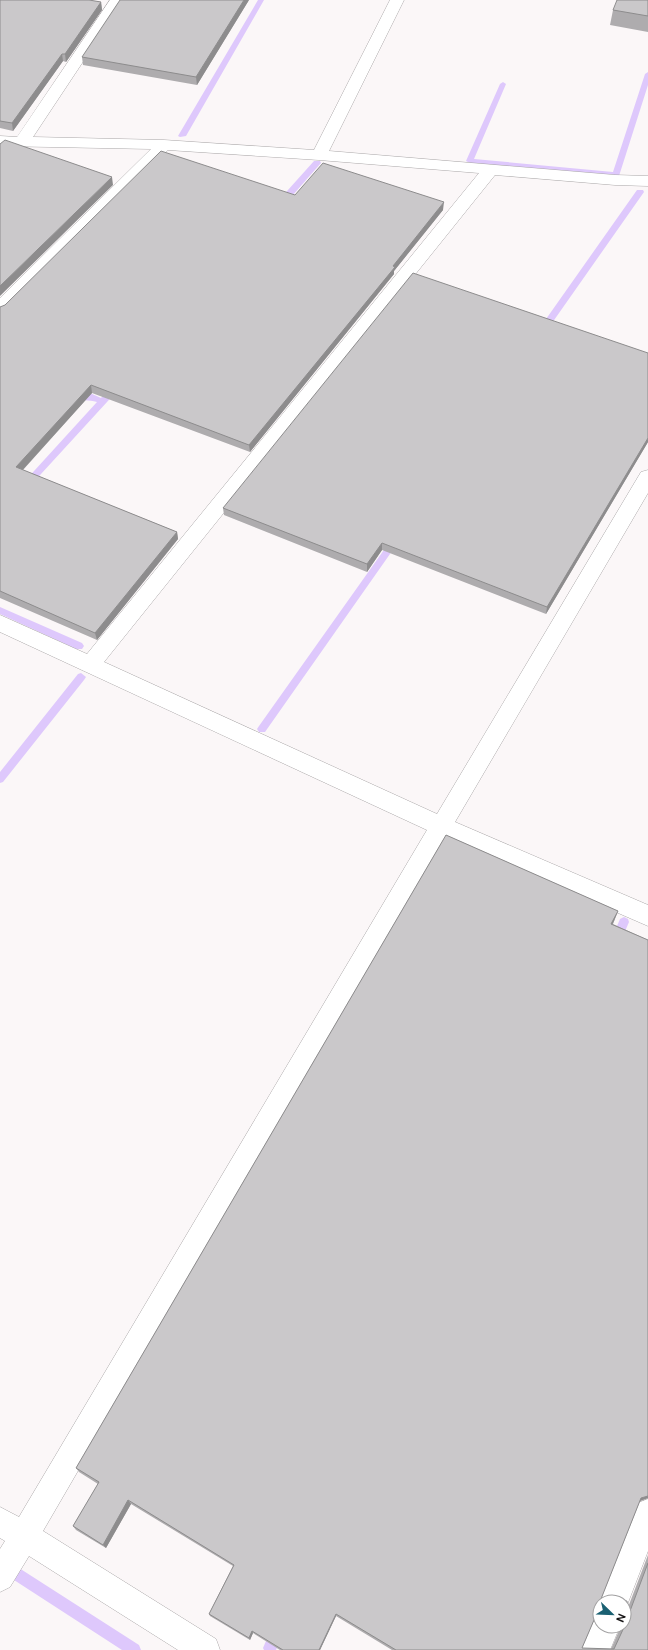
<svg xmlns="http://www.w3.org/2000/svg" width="648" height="1650" font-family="'DM Sans',sans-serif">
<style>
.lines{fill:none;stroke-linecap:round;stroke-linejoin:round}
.stream{fill:#dec8fc;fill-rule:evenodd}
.street-casing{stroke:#aba8a9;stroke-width:1}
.street{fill:#fff;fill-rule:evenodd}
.wall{fill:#aeacae}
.shaded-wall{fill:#8d8c8d}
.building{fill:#cac8ca;stroke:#8d8c8d}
</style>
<rect width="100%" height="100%" fill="#fbf7f8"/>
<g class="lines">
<path class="stream" d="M258,0H264L186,136L180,137L178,136Z
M648,72V85L619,176L470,163L466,161L500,84L503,82L506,84L474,159L613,172L645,74Z
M314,161H320L321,163L285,204H279V200Z
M637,190H643L644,192L545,333H539V329Z
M115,385L118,386V390L30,486H24L23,484L24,482L97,402C89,399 81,402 73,398V394L81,395L90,393L101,398L112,386Z
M394,539L398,542L397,544L265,732H259L257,729L259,726L391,540Z
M0,607L82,643L84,646L82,649H76L0,614Z
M81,673L86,677L84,680L3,782L0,783V772L78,674Z
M624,917L628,919L629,922L620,943L616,945L612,943L611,940L620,919Z
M19,1568L139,1645L141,1650H122L14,1580L12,1575L14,1570Z
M277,1625L282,1627L284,1632L276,1650H264L263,1648L272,1627Z"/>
<defs>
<path id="street" d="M110,0H124L33,137L164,140L314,150L390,0H404L329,151L615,175L648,176V186L615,185L495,175L104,662L437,814L641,472L648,470V493L455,822L648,905V926L446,838L43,1531L216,1639L220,1650H178L29,1556L10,1587L0,1592V1549L5,1541L0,1538V1507L19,1517L427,830L0,632V615L87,654L479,173L319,160L168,150L6,312L0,314V298L151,149L0,146V136L17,137Z
M648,1499V1551L624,1613V1602H600V1604L599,1602L638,1503Z
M600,1613V1626H620L610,1650H580L595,1616Z"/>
</defs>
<use href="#street" class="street-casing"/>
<use href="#street" class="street"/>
</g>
<path class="wall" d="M0,0L101,2L102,10L66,62L63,61L13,131L0,128Z
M249,0L197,85L83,65L82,57Z
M648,0V32L610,25L613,10Z
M295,195L443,210L394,271V274L250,452L92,393L23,470L177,532L178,539L97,640L0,598V307Z
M648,353V442L546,614L382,550L367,572L224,515L223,508Z
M446,835L618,911L613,924L648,940V1498L640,1501L601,1599L603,1602H600V1612H599L597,1613L582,1648L611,1649L621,1626H624V1602H604L605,1601H627V1610L648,1555V1650H392L336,1616L320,1650H280L253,1633L250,1640L210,1616L209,1614L233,1566L131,1504L106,1548L76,1530L73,1526L98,1484L79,1472L76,1468Z"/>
<path class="shaded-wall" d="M244,0H249L197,85L196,77Z
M101,2L102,10L66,62L65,54Z
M62,54L63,61L13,131L12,123Z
M112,177L113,185L0,296V286Z
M444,202L443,210L394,271V274L250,452L249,445Z
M91,385L92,393L18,475L16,467Z
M648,438V442L546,614L547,607Z
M177,532L178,539L97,640L95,633Z
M382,543V550L367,572V564Z
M618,911L614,921L608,933L611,924Z
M648,1496V1498L637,1502L641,1498Z
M128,1500L131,1504L106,1548L103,1545Z
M336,1614V1616L320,1650H319Z
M252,1631L253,1633L250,1640L249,1638Z"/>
<path class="building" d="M0,0H89L101,2L65,54H62L12,123L0,121Z
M120,0H244L196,77L82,57Z
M617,0H648V16L613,10Z
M5,140L112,177L0,286V144Z
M161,151L295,195L323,163L444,202L393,266L395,267L249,445L91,385L16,467L177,532L95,633L0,591V307L5,305Z
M413,273L648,353V438L547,607L382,543L367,564L223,508Z
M446,835L618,911L611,924L648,940V1496L641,1498L601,1599L603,1602H600V1611L597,1613L582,1648L614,1649L626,1623H624V1602H605V1601H627V1610L628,1612L630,1611L648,1563V1650H396L336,1614L319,1650H283L252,1631L249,1638L209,1614L234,1565L128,1500L103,1545L73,1526L99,1482L76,1468Z"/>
<g transform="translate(612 1614) rotate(113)"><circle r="19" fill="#ffffff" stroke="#a1a0a1"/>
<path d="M0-3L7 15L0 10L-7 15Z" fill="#1a6072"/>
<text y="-6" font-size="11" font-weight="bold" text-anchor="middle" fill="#141213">N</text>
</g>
</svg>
